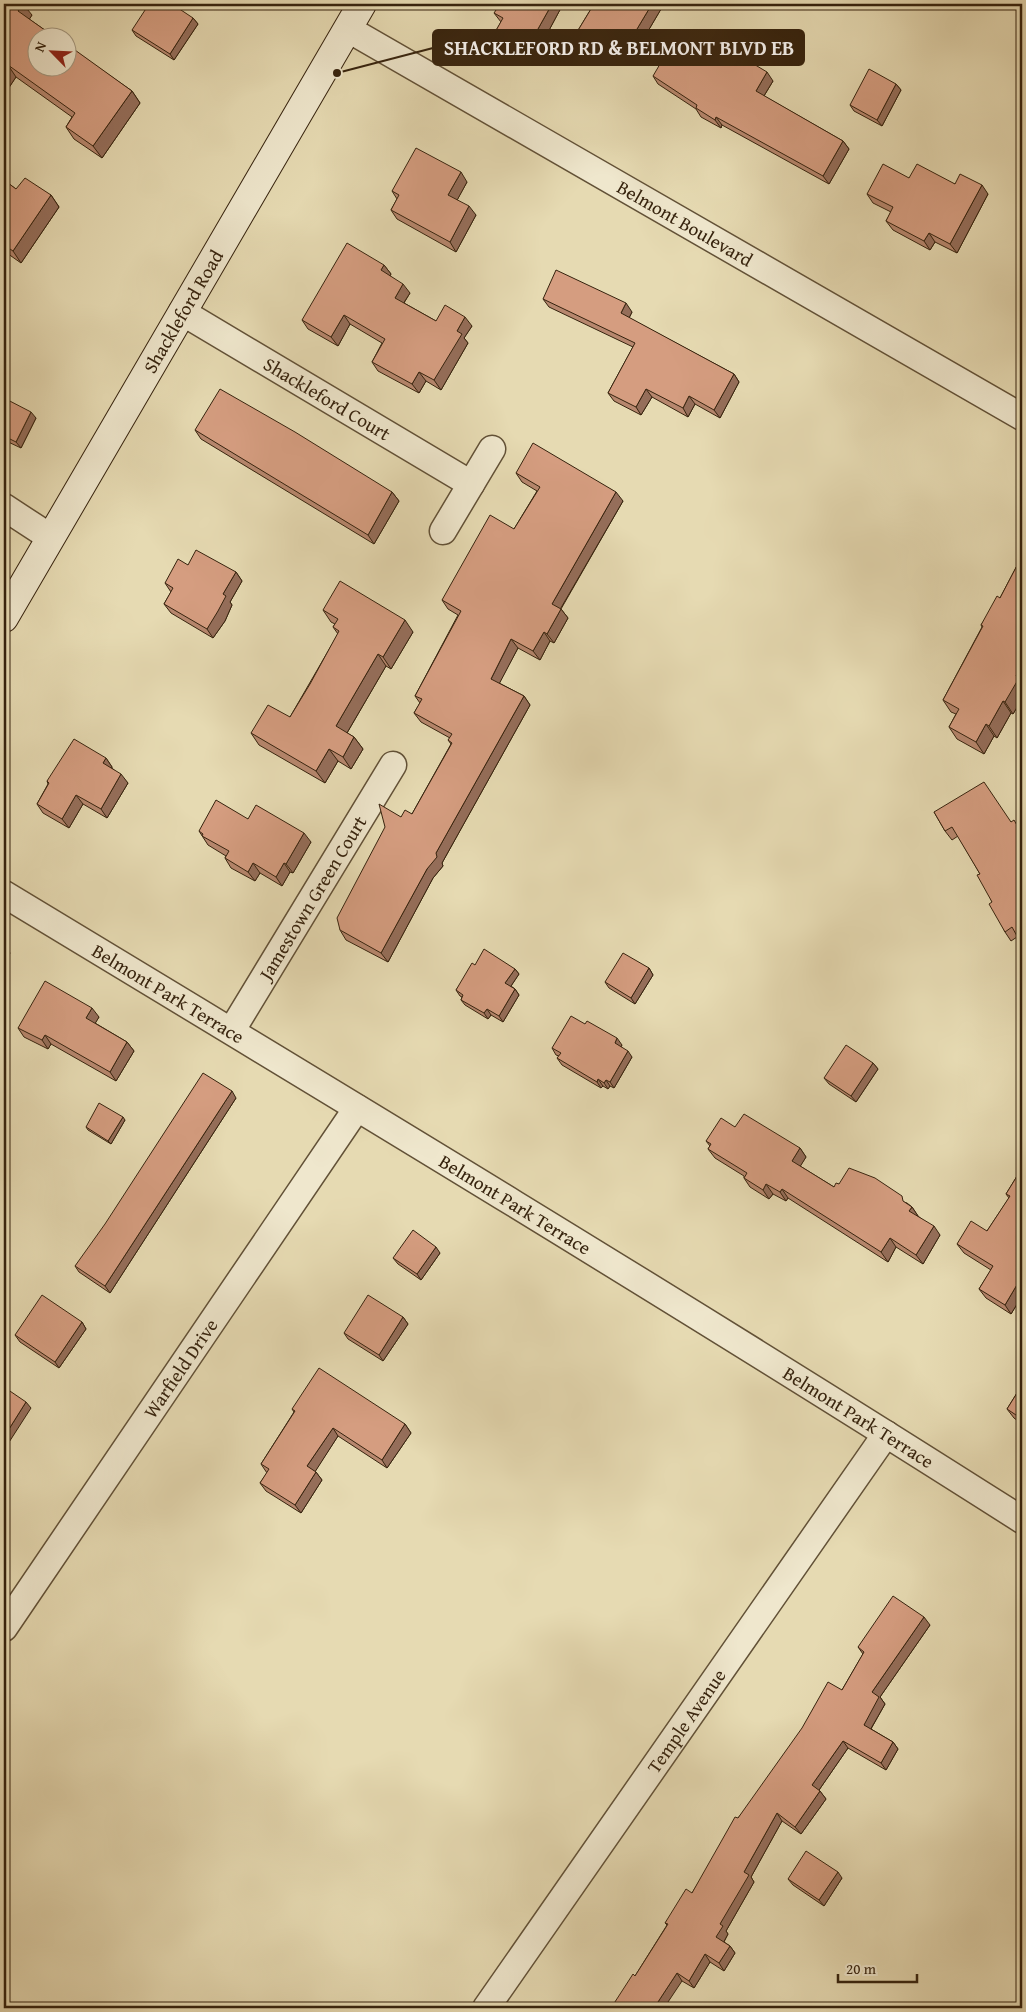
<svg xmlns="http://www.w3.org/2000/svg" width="1026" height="2012" font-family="'Gentium Book Plus',serif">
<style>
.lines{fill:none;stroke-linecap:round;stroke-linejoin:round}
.street-casing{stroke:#625137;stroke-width:29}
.secondary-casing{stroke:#36230e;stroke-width:30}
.street{stroke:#efe7cd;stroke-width:26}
.secondary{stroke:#efe7cd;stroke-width:28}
.wall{fill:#b7876e;stroke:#36230e}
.shaded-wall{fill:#956e5a;stroke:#36230e}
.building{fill:#d59d80;stroke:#36230e}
.labels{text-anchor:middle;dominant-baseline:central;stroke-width:4;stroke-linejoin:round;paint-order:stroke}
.street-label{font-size:19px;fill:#36230e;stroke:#efe7cd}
.leader{fill:none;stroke:#36230e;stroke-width:2}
.callout-dot{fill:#36230e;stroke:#efe7cd;stroke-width:2}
.callout{fill:#36230e;stroke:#36230e;stroke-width:2}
.callout-label{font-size:20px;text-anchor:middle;font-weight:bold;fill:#fff}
</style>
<rect width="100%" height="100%" fill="#e6dab2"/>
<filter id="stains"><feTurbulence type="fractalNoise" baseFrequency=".004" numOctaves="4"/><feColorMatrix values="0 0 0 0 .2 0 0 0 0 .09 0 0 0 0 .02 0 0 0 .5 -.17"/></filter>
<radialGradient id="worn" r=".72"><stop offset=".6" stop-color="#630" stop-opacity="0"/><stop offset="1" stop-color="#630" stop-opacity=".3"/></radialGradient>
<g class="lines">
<defs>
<g id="street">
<path id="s1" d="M348,29L1022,417"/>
<path id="s2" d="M182,312L471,484"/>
<path d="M4,507L50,537"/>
<path d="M443,531L492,449"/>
<path id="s3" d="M4,894C345,1100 686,1306 1022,1520"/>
<path id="s4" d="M232,1030L393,765"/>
<path id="s5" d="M4,1628L357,1108"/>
<path id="s6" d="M486,2008L886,1434"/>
</g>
<g id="secondary">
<path id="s7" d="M4,618L362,4"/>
</g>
</defs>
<use href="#street" class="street-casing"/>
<use href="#secondary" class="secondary-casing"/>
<use href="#street" class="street"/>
<use href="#secondary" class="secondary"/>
</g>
<path class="wall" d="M4,4L32,15L29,19L132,91L140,103L102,158L74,139L66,127L72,117L16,77L4,95Z
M594,4H664L638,48L635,46L628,56L607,44L601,52L583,42L577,32Z
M562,6L532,62L500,43L494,34L501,22L494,13Z
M193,18L198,24L174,60L136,36L132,30Z
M698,63L773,81L764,96L843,141L849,149L829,184L722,125L721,128L701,117L696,109L658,84L653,76Z
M896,84L901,90L882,126L854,111L850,105Z
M909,178L955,184L988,194L957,253L935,242L930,250L893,230L886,221L891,212L873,203L867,194Z
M4,180L16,189L51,195L59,207L21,263L4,251Z
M467,182L457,200L476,215L456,252L397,219L391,210L397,199L392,191Z
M384,265L391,274L390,276L410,293L404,303L436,321L472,326L464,338L468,343L441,390L426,381L419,393L378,371L372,362L382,343L350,324L338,346L308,329L302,320Z
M543,299L632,312L629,318L734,374L739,382L720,418L695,404L688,417L652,397L641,415L614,401L608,393L633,347L549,307Z
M4,398L36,418L21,448L4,440Z
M195,430L392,492L399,501L374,544L201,439Z
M516,473L623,501L561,609L568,618L554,643L550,641L540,660L518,648L499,683L524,696L530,705L442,863L443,866L433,878L388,962L346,940L340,930L401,817L412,814L451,744L448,740L450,738L421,722L414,713L420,703L415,696L458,615L448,609L442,600L514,529L537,491L522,482Z
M1022,556V699L1013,714L1011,713L997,738L994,736L984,754L957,739L949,727L956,714L951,712L943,700L982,627L981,625L1000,598Z
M188,565L236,572L242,581L230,602L232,605L225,621L213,638L171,613L164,604L171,592L165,583Z
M323,610L413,632L391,669L386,666L347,733L354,737L363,749L351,769L338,761L325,783L259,745L251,733L290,717L338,634L333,627L335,624L331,622Z
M106,758L112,767V768L128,783L107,818L83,804L69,828L43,813L37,804L48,784L47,781Z
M934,812L1011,822L1022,832V945L1017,937L1011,941L1005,932L980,874L958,836L952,840L945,831Z
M248,819L311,842L293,873L290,872L282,886L260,873L255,881L231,868L225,858L226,856L208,845L199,831Z
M475,965L515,969L519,974L511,986L515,989L519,995L503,1022L491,1015L488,1019L465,1005L461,1000L462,997L460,996L456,990Z
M649,968L653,975L635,1004L609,988L605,982Z
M99,1017L95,1023L127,1042L134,1051L116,1081L51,1044L48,1049L24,1037L18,1028Z
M622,1045L621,1047L632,1057L614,1088L610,1086L608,1089L603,1086L601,1088L562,1065L557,1058L559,1056L556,1055L552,1048Z
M873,1063L878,1069L856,1102L829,1084L824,1078Z
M236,1098L110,1293L79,1272L75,1266Z
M125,1120L111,1144L88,1130L86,1127Z
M735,1127L800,1148L806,1157L800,1166L834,1187L839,1184L907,1203L912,1207L918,1216L940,1235L923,1264L896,1247L888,1262L788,1198L786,1201L773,1194L769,1199L750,1187L744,1178V1176L715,1158L708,1149L710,1146L706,1141Z
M1022,1168V1296L1011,1314L986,1298L979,1289L991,1270L964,1253L957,1244L987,1231L1009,1198L1006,1194Z
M440,1253L421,1280L398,1264L393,1258Z
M403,1317L408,1324L383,1361L348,1339L344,1333Z
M82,1322L86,1329L59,1368L20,1342L15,1335Z
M1022,1385V1424L1014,1418L1007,1409Z
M292,1409L405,1424L411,1433L387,1468L338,1436L315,1471L322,1480L301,1513L266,1491L260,1483L267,1473L261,1464L294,1412Z
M930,1625L880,1697L885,1704L871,1729L893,1742L898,1749L886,1770L848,1748L819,1790L826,1799L801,1834L782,1821L751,1877L754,1882L726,1931L728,1934L724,1942L730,1946L735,1953L724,1971L710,1962L694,1988L682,1981L635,1976L667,1925L665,1923L692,1893L738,1818L842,1690L863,1654L858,1647Z
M842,1878L824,1906L793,1885L788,1879Z"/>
<path class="shaded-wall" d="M23,4L32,15L27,23L18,11Z
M552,4H561L562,6L532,62L525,52Z
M652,4H664L638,48L631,39Z
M193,18L198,24L174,60L170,54Z
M600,34L607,44L601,52L595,43Z
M628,37L635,46L628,56L622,47Z
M8,65L16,77L4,95V72Z
M767,72L773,81L762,99L756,91Z
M896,84L901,90L882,126L877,120Z
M132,91L140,103L102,158L93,146Z
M716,117L722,125L721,128L715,120Z
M843,141L849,149L829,184L823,176Z
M461,172L467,182L455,204L448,195Z
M982,185L988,194L957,253L950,244Z
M51,195L59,207L21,263L13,251Z
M469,206L476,215L456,252L450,242Z
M929,233L935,242L930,250L924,241Z
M384,265L391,274L387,280L381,270Z
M403,284L410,293L401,307L395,298Z
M626,303L632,312L627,322L621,313Z
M344,315L350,324L338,346L331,337Z
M465,317L472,326L464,338L468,343L441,390L434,380L457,331Z
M419,372L426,381L419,393L412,384Z
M734,374L739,382L720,418L714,410Z
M646,389L652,397L641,415L636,407Z
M689,396L695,404L688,417L683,408Z
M31,412L36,418L21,448L16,442Z
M392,492L399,501L374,544L368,535Z
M616,492L623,501L558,613L552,604Z
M236,572L242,581L230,602L232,605L225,621L213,638L207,629L223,594Z
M561,609L568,618L554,643L547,634Z
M405,620L413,632L391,669L383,657Z
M544,632L550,641L540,660L533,651Z
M511,639L518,648L497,688L491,679Z
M378,654L386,666L344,738L336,726Z
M1022,666V699L1013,714L1005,702L1016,676Z
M524,696L530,705L442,863L443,866L433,878L388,962L381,953L427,869Z
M1003,701L1011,713L997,738L989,726Z
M986,724L994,736L984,754L976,742Z
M354,737L363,749L351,769L343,757Z
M329,749L338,761L325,783L316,771Z
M106,758L112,767L109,772L103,763Z
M121,774L128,783L107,818L101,809Z
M76,795L83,804L69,828L62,819Z
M304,833L311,842L293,873L286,864Z
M253,863L260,873L255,881L248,872Z
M284,863L290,872L282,886L276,877Z
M6,947L10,953L4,964V950Z
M649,968L653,975L635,1004L631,998Z
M515,969L519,974L509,989L505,983Z
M515,989L519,995L503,1022L499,1016Z
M92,1008L99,1017L93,1027L86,1018Z
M487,1009L491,1015L488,1019L484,1013Z
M45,1035L51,1044L48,1049L42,1040Z
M617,1038L622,1045L619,1049L615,1043Z
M127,1042L134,1051L116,1081L110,1072Z
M628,1051L632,1057L614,1088L610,1082Z
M873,1063L878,1069L856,1102L851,1096Z
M598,1079L603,1086L601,1088L597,1082Z
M606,1080L610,1086L608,1089L604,1083Z
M232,1091L236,1098L110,1293L105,1286Z
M123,1117L125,1120L111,1144L108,1141Z
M800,1148L806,1157L798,1170L792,1161Z
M766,1184L773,1194L769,1199L763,1190Z
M782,1189L788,1198L786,1201L780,1192Z
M912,1207L918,1216L915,1220L909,1211Z
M934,1226L940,1235L923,1264L916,1255Z
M890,1238L896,1247L888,1262L881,1252Z
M436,1247L440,1253L421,1280L417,1274Z
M1018,1283L1022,1288V1296L1011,1314L1005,1305Z
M403,1317L408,1324L383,1361L379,1355Z
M82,1322L86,1329L59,1368L55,1362Z
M26,1402L31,1408L4,1450V1437Z
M405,1424L411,1433L387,1468L382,1460Z
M333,1428L338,1436L313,1475L307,1466Z
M316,1472L322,1480L301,1513L295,1505Z
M924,1617L930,1625L880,1697L885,1704L869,1732L864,1725L872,1692Z
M843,1741L848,1748L817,1793L812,1785Z
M893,1742L898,1749L886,1770L881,1763Z
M820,1791L826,1799L801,1834L795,1827Z
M777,1813L782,1821L751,1877L754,1882L726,1931L728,1934L722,1945L716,1937L720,1924L744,1872Z
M838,1872L842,1878L824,1906L819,1900Z
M730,1946L735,1953L724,1971L719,1963Z
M705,1954L710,1962L694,1988L689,1981Z
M677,1973L682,1981L664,2008H654Z"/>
<path class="building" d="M4,4H23L18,11L56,38H38V68H68V45L132,91L93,146L66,127L75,113L8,65L4,72Z
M149,4H172L193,18L170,54L132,30Z
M500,4H552L525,52L494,34L503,18L494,13Z
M594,4H652L631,39L628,37L622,47L600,34L595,43L577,32Z
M712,39L767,72L756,91L843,141L823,176L716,117L715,120L696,108L697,105L653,76L670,47L698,63Z
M869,69L896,84L877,120L850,105Z
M416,148L461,172L448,195L469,206L450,242L391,210L399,195L392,191Z
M883,164L909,178L917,164L955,184L960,174L982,185L950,244L929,233L924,241L886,221L893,207L867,194Z
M25,178L51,195L13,251L4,245V180L16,189Z
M347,243L384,265L381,270L403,284L395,298L436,321L445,305L465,317L457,331L462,334L434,380L419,372L412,384L372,362L385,339L344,315L331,337L302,320Z
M556,270L626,303L621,313L734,374L714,410L689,396L683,408L646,389L636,407L608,393L635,343L543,299Z
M220,389L295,432L392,492L368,535L195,430Z
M4,398L31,412L16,442L4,436Z
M533,443L616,492L552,604L561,609L547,634L544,632L533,651L511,639L491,679L524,696L436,853L437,857L427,869L381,953L340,930L337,918L385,827L379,804L401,817L405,810L412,814L452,743L448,740L452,734L414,713L422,699L415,696L461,611L442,600L490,515L514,529L540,487L516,473Z
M196,550L236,572L223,594L226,596L218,611L207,629L164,604L173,588L165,583L178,559L188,565Z
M1022,556V666L1016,676L1019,678L1005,702L1003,701L989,726L986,724L976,742L949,727L959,709L943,700L983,626L981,625L997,596L1000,598Z
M340,581L405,620L383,657L378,654L336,726L354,737L343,757L329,749L316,771L251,733L268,705L290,717L310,684L339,631L333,627L338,619L323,610Z
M74,739L106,758L103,763L121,774L101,809L76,795L62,819L37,804L49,783L47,781Z
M984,782L1011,822L1014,820L1022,834V945L1012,927L1005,932L989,904L992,902L977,875L980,874L952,827L945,831L934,812Z
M216,800L248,819L256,805L304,833L286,864L284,863L276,877L253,863L248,872L225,858L229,851L202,836L203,834L199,831Z
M484,949L515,969L505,983L515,989L499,1016L487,1009L484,1013L461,1000L463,995L456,990L472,963L475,965Z
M623,953L649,968L631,998L605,982Z
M45,981L92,1008L86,1018L127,1042L110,1072L45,1035L42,1040L18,1028Z
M571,1016L585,1024L587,1021L617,1038L615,1043L628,1051L610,1082L606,1080L604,1083L598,1079L597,1082L557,1058L561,1053L552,1048Z
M846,1045L873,1063L851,1096L824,1078Z
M203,1073L232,1091L105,1286L75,1266L105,1224Z
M99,1103L123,1117L108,1141L86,1127Z
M744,1114L800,1148L792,1161L834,1187L836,1183L839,1184L849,1168L875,1178L902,1196L903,1201L912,1207L909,1211L934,1226L916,1255L890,1238L881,1252L782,1189L780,1192L766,1184L763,1190L744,1178L747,1173L708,1149L711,1144L706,1141L721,1118L735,1127Z
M1022,1168V1282L1021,1284L1018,1283L1005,1305L979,1289L993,1266L957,1244L971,1221L987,1231L1010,1196L1006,1194Z
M413,1230L436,1247L417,1274L393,1258Z
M42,1295L82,1322L55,1362L15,1335Z
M368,1295L403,1317L379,1355L344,1333Z
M319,1368L405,1424L382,1460L333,1428L307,1466L316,1472L295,1505L260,1483L269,1469L261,1464L295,1411L292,1409Z
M1022,1385V1419L1007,1409Z
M4,1387L26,1402L4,1437Z
M893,1596L924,1617L872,1692L879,1697L864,1725L893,1742L881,1763L843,1741L812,1785L820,1791L795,1827L777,1813L744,1872L749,1875L720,1924L723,1926L716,1937L730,1946L719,1963L705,1954L689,1981L677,1973L654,2008H611L633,1974L635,1976L668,1924L665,1923L686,1889L692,1893L735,1817L738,1818L802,1728L828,1682L842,1690L864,1652L858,1647Z
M806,1851L838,1872L819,1900L788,1879Z"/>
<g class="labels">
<g class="street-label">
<text stroke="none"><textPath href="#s1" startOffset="389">Belmont Boulevard</textPath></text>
<text stroke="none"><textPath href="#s7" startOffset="355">Shackleford Road</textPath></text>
<text stroke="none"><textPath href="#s2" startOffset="169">Shackleford Court</textPath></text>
<text stroke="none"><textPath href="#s4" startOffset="155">Jamestown Green Court</textPath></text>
<text stroke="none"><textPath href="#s3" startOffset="192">Belmont Park Terrace</textPath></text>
<text stroke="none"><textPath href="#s3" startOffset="598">Belmont Park Terrace</textPath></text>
<text stroke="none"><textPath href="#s5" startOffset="314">Warfield Drive</textPath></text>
<text stroke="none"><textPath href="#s3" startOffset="1002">Belmont Park Terrace</textPath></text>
<text stroke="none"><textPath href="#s6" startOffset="350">Temple Avenue</textPath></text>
</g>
</g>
<path class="leader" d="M337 73L433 48"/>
<circle class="callout-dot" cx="337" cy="73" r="5"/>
<rect class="callout" x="433" y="30" width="371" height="35" rx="5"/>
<g class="callout-label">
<text x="619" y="55">SHACKLEFORD RD &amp; BELMONT BLVD EB</text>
</g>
<rect width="1026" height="2012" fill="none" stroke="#e6dab2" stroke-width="20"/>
<rect x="5" y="5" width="1016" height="2002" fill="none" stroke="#36230e" stroke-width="2.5"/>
<rect x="10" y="10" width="1006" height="1992" fill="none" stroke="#36230e"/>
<g transform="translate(52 52) rotate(294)"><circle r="24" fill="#efe7cd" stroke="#a59981"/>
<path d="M0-4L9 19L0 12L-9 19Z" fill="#8f2418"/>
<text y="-8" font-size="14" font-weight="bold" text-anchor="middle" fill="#36230e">N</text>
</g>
<path d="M838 1974v8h79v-8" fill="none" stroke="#36230e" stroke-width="2.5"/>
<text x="846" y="1974" font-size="15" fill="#36230e" stroke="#efe7cd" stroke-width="4" paint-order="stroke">20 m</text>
<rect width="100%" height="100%" filter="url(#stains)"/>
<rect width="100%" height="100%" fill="url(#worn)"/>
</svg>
